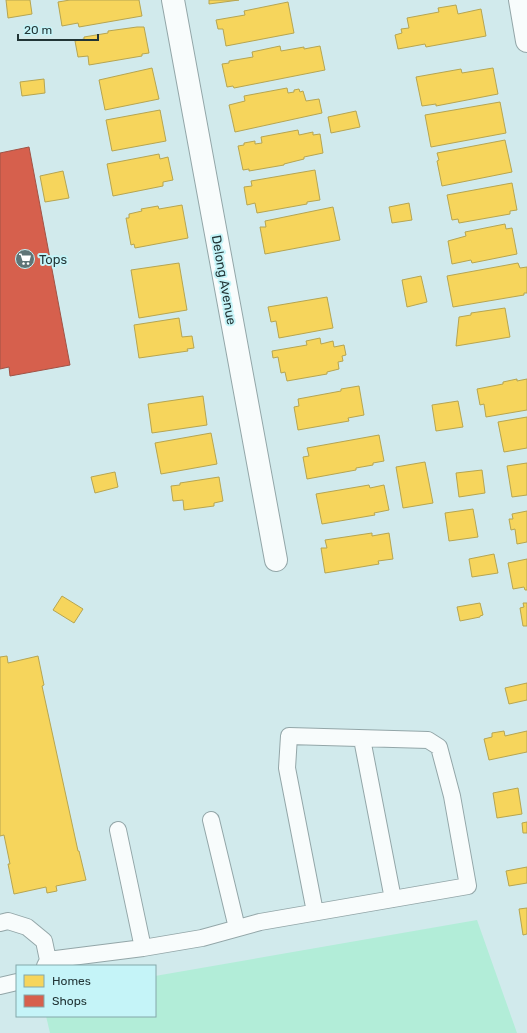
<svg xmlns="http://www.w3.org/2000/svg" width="527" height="1033" font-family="Rubik,sans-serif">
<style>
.green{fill:#b2edd8}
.homes{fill:#f6d55c;stroke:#b6a551}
.shops{fill:#d6604d;stroke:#a05346}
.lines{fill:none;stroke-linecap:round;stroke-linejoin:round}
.service-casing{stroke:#93a6a8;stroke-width:18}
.minor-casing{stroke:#93a6a8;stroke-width:24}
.service{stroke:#f8fcfc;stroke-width:16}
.minor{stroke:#f8fcfc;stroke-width:22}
.labels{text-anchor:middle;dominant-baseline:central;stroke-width:4;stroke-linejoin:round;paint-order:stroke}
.poi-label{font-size:13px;fill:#223536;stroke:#c5f4f8;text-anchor:start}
.street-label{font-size:13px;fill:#223536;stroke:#c5f4f8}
</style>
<rect width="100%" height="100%" fill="#d1eaec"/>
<path class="green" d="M477,920L517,1033H50L46,1016H155V976Z"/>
<path class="homes" d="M6,0H30L32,14L8,18Z
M70,0H139L142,16L79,27L78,23L62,26L58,2Z
M209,0H239L209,4Z
M288,2L294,33L226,46L223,29H218L216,20L245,15L244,11Z
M456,5L458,14L481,9L486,36L426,47L425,44L398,49L395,35L402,33L401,29L409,28L407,18L439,12L438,8Z
M137,27H144L149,53L142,54V56L89,65L88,56L78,57L75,41L84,39V37L108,33V31Z
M280,46L281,51L304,47V49L320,46L325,70L234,88L233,86L227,87L222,64L229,63V61L253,57L252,52Z
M152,68L159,99L105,110L99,80Z
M493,68L498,94L436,106V104L422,106L416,77L461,69L462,73Z
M44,79L45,93L22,96L20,82Z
M287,88L288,93L294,92V90L299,89L300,92L303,91L306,101L319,99L322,113L235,132L229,105L245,101L244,96Z
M500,102L506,133L431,147L425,115Z
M160,110L166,141L112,151L106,120Z
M356,111L360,127L331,133L328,117Z
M298,130L299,135L313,132V135L320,134L323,153L304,157V159L284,164V165L249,171V169L243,170L238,146L244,145V143L255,141V144L262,143L261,137Z
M505,140L512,172L442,186L437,161L439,160L437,153Z
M159,154L160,159L168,157L173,180L163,182V186L113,196L107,164Z
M315,170L320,200L307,202V204L257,213L255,203L247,205L244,187L252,186L251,181Z
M63,171L69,198L45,202L40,176Z
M512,183L517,210L510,211V214L459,223L458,219L452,220L447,195Z
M409,203L412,220L392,223L389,207Z
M182,205L188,238L135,248L134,244L131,245L126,218H129V214L142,211L141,209L158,206L159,209Z
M333,207L340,240L265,254L260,227H266L265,221Z
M505,224L506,229L512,228L517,254L472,263L471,260L452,264L448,241L466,236L465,232Z
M179,263L187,310L139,318L131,270Z
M518,263L520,268L527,267V293H524V295L453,307L447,276Z
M421,276L427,302L407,307L402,280Z
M327,297L333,328L279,338L276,321L271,322L268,307Z
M505,308L510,337L456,346L459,317L471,315V313Z
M179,318L182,337L192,336L194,348L187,349L188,351L139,358L134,325Z
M320,338L321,344L333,341L334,347L344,345L346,355L342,356L343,361L338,362L339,369L327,372V374L287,381L285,372L281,373L278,357L273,358L272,351L307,345L306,341Z
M517,379V381L527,379V410L486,417L484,404L480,405L477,389L503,384V382Z
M359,386L364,415L348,418L349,421L298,430L294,407L299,406L298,399L341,391V389Z
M203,396L207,425L152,433L148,404Z
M458,401L463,427L436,431L432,405Z
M527,417V448L504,452L498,422Z
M211,433L217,464L161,474L155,443Z
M379,435L384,461L373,463V465L356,468V470L307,479L303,457L309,456L307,448Z
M425,462L433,503L403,508L396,467Z
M527,463V495L512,497L507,466Z
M482,470L485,493L459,497L456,473Z
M115,472L118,487L95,493L91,477Z
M219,477L223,501L214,503V506L184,510L183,500L173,501L171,486L180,485V483Z
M369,485L370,488L384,485L389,510L374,513L375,515L322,524L316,494Z
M473,509L478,537L449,541L445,513Z
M527,511V542L517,544L515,529L511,530L509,519H513L512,514Z
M372,533V536L389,533L393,559L378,561L379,564L325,573L321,548H327L325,540Z
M494,554L498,573L472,577L469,559Z
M527,559V590H525L524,587L513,589L508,563Z
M62,596L83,609L74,623L53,610Z
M480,603L483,615L480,616V617L460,621L457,607Z
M523,603H527V626H523L520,608L524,607Z
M7,656L8,663L38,656L44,685L42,686L78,851H79L86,880L56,886L57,891L47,893L46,887L14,894L8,864H10L4,835L0,836V657Z
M527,683V700L509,704L505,688Z
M504,731L505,736L527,731V752L489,760L484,739L492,737V733Z
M518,788L522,814L497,818L493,793Z
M527,822V833H523L522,823Z
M527,867V883L509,886L506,871Z
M527,908V934L523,935L519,909Z"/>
<path class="shops" d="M29,147L70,365L10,376L9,367L0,369V153Z"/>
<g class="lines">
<defs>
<path id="service" d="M362,739L393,899
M211,820L237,928
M118,830L143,948
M0,923L8,921L27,927L44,941L48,960L45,966
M48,960L143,948L202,938L260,922L468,886L452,796L439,747L428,740L289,736L287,768L315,912
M0,986L17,982"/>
<path id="minor" d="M173,0L276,560
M520,0L527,41"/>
</defs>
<use href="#service" class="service-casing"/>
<use href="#minor" class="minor-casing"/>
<use href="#service" class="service"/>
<use href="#minor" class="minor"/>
</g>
<defs>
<symbol id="supermarket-disc" viewBox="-11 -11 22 22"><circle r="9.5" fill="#5f7476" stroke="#c5f4f8"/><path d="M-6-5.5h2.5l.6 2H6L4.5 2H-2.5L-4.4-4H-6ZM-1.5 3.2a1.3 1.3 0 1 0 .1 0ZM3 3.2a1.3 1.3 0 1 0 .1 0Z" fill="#fff"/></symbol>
</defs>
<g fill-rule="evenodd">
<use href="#supermarket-disc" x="14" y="248" width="22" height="22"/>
</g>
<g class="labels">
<g class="poi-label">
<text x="39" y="259">Tops</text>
</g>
<g class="street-label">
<text transform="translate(224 280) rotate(80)">Delong Avenue</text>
</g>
</g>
<rect x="16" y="965" width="140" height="52" fill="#c5f4f8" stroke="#84a8aa"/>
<rect x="24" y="975" width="20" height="12" fill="#f6d55c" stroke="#84a8aa"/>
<text x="52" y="985" font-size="12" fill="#223536">Homes</text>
<rect x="24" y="995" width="20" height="12" fill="#d6604d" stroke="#84a8aa"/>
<text x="52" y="1005" font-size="12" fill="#223536">Shops</text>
<path d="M18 34v6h80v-6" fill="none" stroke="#223536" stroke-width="2"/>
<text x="24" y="34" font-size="12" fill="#223536" stroke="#c5f4f8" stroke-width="3" paint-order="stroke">20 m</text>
</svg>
